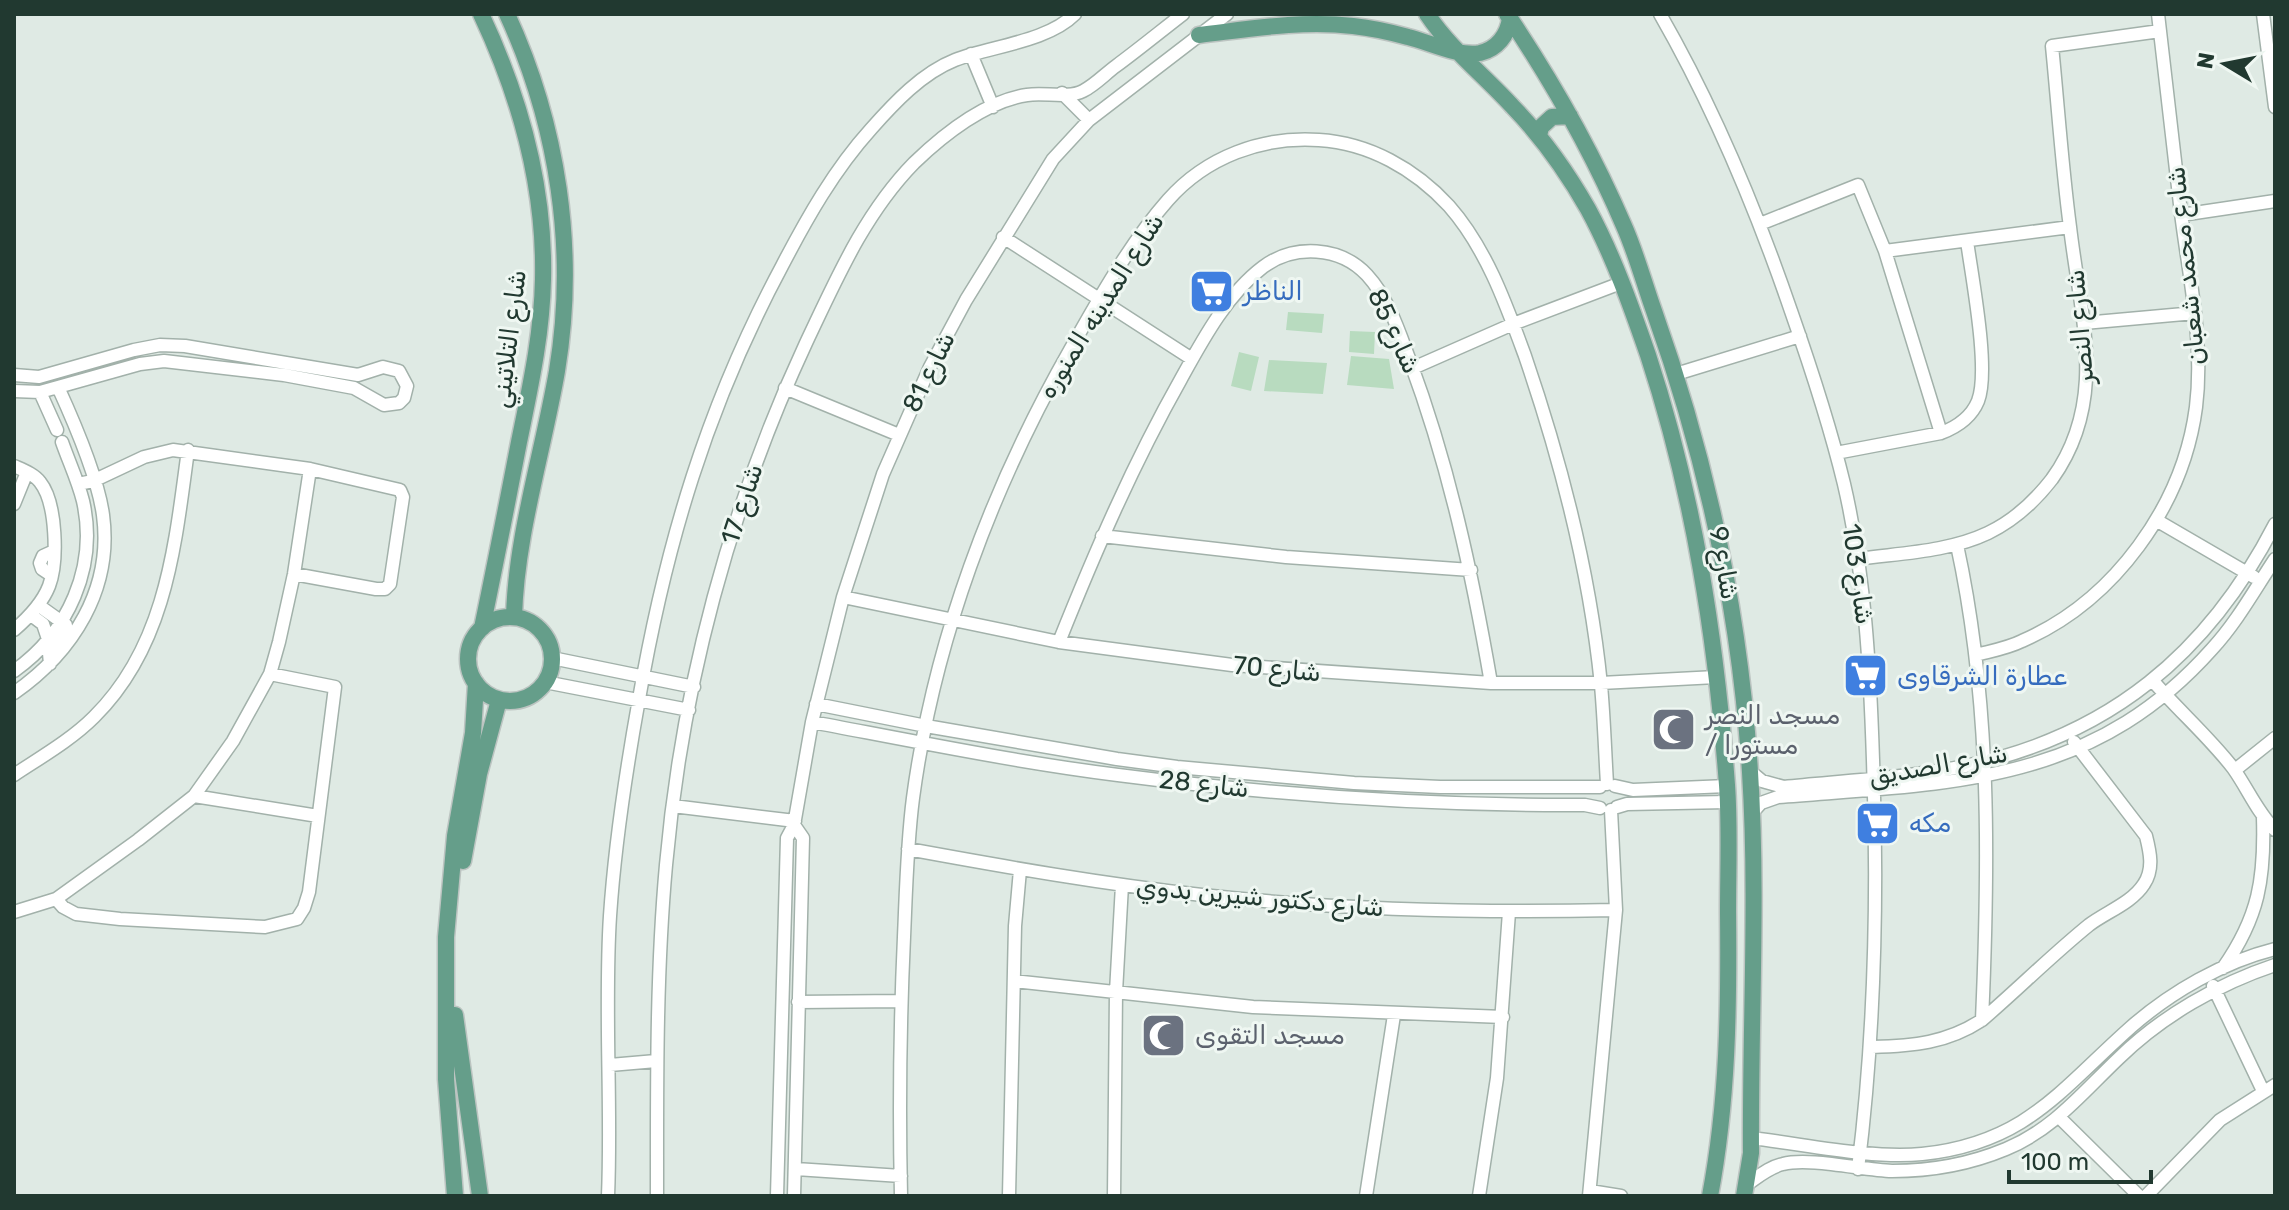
<svg xmlns="http://www.w3.org/2000/svg" width="2289" height="1210" font-family="Rubik,Vazirmatn,sans-serif">
<style>
.green{fill:#b8dbbf}
.lines{fill:none;stroke-linecap:round;stroke-linejoin:round}
.minor-casing{stroke:#a2b1aa;stroke-width:15}
.major-casing{stroke:#bcc4c1;stroke-width:19}
.minor{stroke:#fff;stroke-width:12}
.major{stroke:#659e8a;stroke-width:16}
.labels{text-anchor:middle;dominant-baseline:central;stroke-width:6;stroke-linejoin:round;paint-order:stroke}
.street-label{font-size:26px;fill:#213930;stroke:#eff7f2}
.shop-label{font-size:26px;fill:#366cbe;stroke:#eff7f2;text-anchor:start}
.worship-label{font-size:26px;fill:#5b616d;stroke:#eff7f2;text-anchor:start}
</style>
<rect width="100%" height="100%" fill="#dfeae4"/>
<path class="green" d="M1288,312L1324,314L1322,333L1286,330Z
M1350,331L1375,332L1374,354L1349,352Z
M1239,352L1259,357L1251,391L1231,386Z
M1351,356L1389,359L1394,389L1347,385Z
M1269,360L1327,363L1323,394L1264,391Z"/>
<g class="lines">
<defs>
<path id="minor" d="M1660,14C1714,108 1756,209 1791,311C1811,368 1830,426 1844,484C1865,574 1870,668 1873,760C1878,897 1875,1033 1858,1169
M2263,14L2275,107
M971,54L993,107
M1062,93L1089,120
M2181,215L2275,201
M1760,224L1858,185L1885,251L1941,433
M1003,237L1192,359
M1885,251L2070,227
M2084,323L2195,313
M1413,368L1513,324L1621,283
M1676,374L1800,336
M14,375L39,377L134,350L160,345L185,346L358,375L383,367L399,371L407,386L404,398L399,403L384,405L354,388L284,375L164,361L140,364L40,392L14,391
M785,388L899,435
M40,392L57,430
M1836,453L1941,433C1957,427 1971,418 1978,401C1990,370 1972,278 1967,241
M14,466C23,470 34,474 40,482C57,503 58,562 49,586C42,604 28,618 14,630
M14,504L27,472
M2156,520L2254,577
M1102,536L1286,557L1471,570
M1957,545C1991,701 1989,862 1982,1020
M1858,559C1900,553 1948,552 1988,533C2013,521 2035,501 2052,479C2109,400 2080,315 2070,227C2062,167 2058,106 2052,46L2160,31
M294,574L376,589H385L390,584L403,497L400,490L310,469
M51,575L42,569L40,563L43,556L54,551
M843,597L1059,642L1232,665L1491,683H1601L1716,677
M38,605L66,625V630L49,653L50,664
M31,615L43,624L48,639
M1059,642C1095,552 1133,464 1181,379C1202,341 1227,294 1263,267C1294,244 1340,246 1367,275C1389,299 1399,332 1410,361C1449,466 1472,573 1491,683
M1976,655C1991,651 2008,648 2022,641C2114,601 2183,506 2196,407C2204,342 2189,277 2181,213C2173,147 2166,80 2158,14
M552,658L694,687
M14,671C68,633 98,567 83,501C78,481 69,462 62,442
M2153,681C2179,711 2209,737 2233,768C2248,789 2257,812 2275,830
M545,682L689,710
M14,693C73,652 113,589 103,515C98,478 74,422 58,387
M816,704L926,726L1117,759L1177,767L1354,783L1440,787H1600
M812,722C913,741 1015,762 1118,775C1273,795 1429,806 1585,805L1600,808
M2235,770L2275,738
M1750,771L1762,781L1784,787C1844,781 1906,778 1965,766C2109,736 2208,654 2275,524
M14,775C41,757 71,740 94,717C166,646 175,546 188,450
M1615,786L1633,790L1727,786
M194,796L318,816
M673,806L795,821
M1617,807L1627,804L1727,802
M1752,813L1761,803L1778,797C1947,783 2089,787 2212,649C2237,622 2255,589 2275,559
M794,825L803,838L794,1196
M908,849C1006,867 1103,884 1202,895C1339,910 1478,913 1616,910
M56,899L63,907L76,914L120,919L265,927L297,919L304,908L309,892L335,687L270,674
M14,912L56,899L138,840L194,796L233,741L270,674L279,642L294,574L310,469L173,450L144,457L93,481L78,484
M2223,968C2259,917 2265,878 2263,817
M1014,981L1253,1007L1503,1017
M2213,986L2263,1091
M798,1002L901,1001
M1872,1047C1913,1046 1947,1043 1982,1020C2018,989 2052,955 2089,925C2106,912 2132,903 2144,884C2154,869 2150,852 2146,836L2074,742
M610,1065L656,1061
M2060,1118L2139,1196
M1751,1138C1804,1144 1870,1159 1922,1154C2026,1143 2060,1090 2131,1027C2171,992 2223,962 2275,949
M796,1169L901,1176
M1746,1185C1758,1177 1769,1167 1783,1164C1808,1157 1863,1170 1892,1171C1931,1171 1970,1164 2006,1149C2054,1129 2082,1093 2119,1058C2162,1016 2218,984 2275,965
M1590,1191L1621,1196
M608,1196C612,1103 604,1009 610,916C615,842 626,771 639,699C666,544 707,406 782,266C807,218 834,170 871,129C894,103 922,73 955,60C991,46 1047,42 1075,14
M657,1196C657,1086 656,975 666,865C682,686 730,506 806,343C836,280 864,214 914,163C943,135 986,101 1027,95C1045,92 1067,99 1083,91C1095,85 1105,74 1116,66C1139,49 1161,31 1183,14
M777,1196L787,838L794,825L812,722L843,597L883,474L930,367L966,300L1053,159L1089,120L1227,14
M901,1196C899,1110 900,1023 904,937C906,891 907,844 913,798C934,641 992,487 1070,350C1098,300 1130,243 1168,200C1206,157 1262,136 1319,140C1369,143 1415,169 1449,206C1486,248 1506,304 1525,356C1561,461 1590,574 1601,685C1604,718 1605,751 1607,784
M1009,1196L1015,926L1020,870
M1114,1196L1116,992L1122,885
M1366,1196L1394,1015
M1479,1196L1497,1078L1509,912
M1589,1196L1616,910L1611,810
M2146,1196L2220,1120L2275,1085"/>
<path id="major" d="M481,14C520,97 545,187 543,279C542,335 530,388 519,442C507,504 495,566 482,628
M507,14C558,125 577,250 557,371C543,452 516,536 514,617
M1427,14C1451,50 1484,75 1513,107C1542,137 1567,172 1588,209C1613,255 1631,306 1648,355C1694,495 1716,639 1727,785C1730,827 1728,870 1728,912C1729,1007 1728,1101 1710,1196
M1507,14C1552,81 1592,151 1624,226C1636,253 1644,283 1654,311C1707,460 1740,613 1750,772C1758,898 1750,1026 1751,1153L1744,1196
M1199,35C1250,29 1301,20 1353,26C1372,28 1390,32 1408,37C1429,42 1458,57 1480,53C1497,49 1508,35 1510,18
M1539,136L1541,127L1552,117L1570,116
M468 659a42 42 0 1 1 84 0a42 42 0 1 1-84 0Z
M463,861L479,774L499,700
M455,1015L480,1196
M455,1196L446,1079V937L455,836L473,733L476,683"/>
</defs>
<use href="#minor" class="minor-casing"/>
<use href="#major" class="major-casing"/>
<use href="#minor" class="minor"/>
<use href="#major" class="major"/>
</g>
<defs>
<symbol id="supermarket-square" viewBox="-11 -11 22 22"><rect x="-9" y="-9" width="18" height="18" rx="4" fill="#3f7fe0" stroke="#eff7f2"/><path d="M-6-5.5h2.5l.6 2H6L4.5 2H-2.5L-4.4-4H-6ZM-1.5 3.2a1.3 1.3 0 1 0 .1 0ZM3 3.2a1.3 1.3 0 1 0 .1 0Z" fill="#fff"/></symbol>
<symbol id="mosque-square" viewBox="-11 -11 22 22"><rect x="-9" y="-9" width="18" height="18" rx="4" fill="#6b7280" stroke="#eff7f2"/><path d="M3.5-4.9A6 6 0 1 0 3.5 4.9A5 5 0 1 1 3.5-4.9Z" fill="#fff"/></symbol>
</defs>
<g fill-rule="evenodd">
<use href="#supermarket-square" x="1186" y="266" width="51" height="51"/>
<use href="#supermarket-square" x="1840" y="650" width="51" height="51"/>
<use href="#mosque-square" x="1648" y="704" width="51" height="51"/>
<use href="#supermarket-square" x="1852" y="798" width="51" height="51"/>
<use href="#mosque-square" x="1138" y="1010" width="51" height="51"/>
</g>
<g class="labels">
<g class="street-label">
<text transform="translate(2186 266) rotate(-96)">شارع محمد شعبان</text>
<text transform="translate(1101 306) rotate(-58)">شارع المدينه المنوره</text>
<text transform="translate(2080 327) rotate(-95)">شارع النصر</text>
<text transform="translate(1394 331) rotate(65)">شارع 85</text>
<text transform="translate(509 339) rotate(-83)">شارع التلاتيني</text>
<text transform="translate(929 372) rotate(-64)">شارع 81</text>
<text transform="translate(742 504) rotate(-72)">شارع 17</text>
<text transform="translate(1724 563) rotate(80)">شارع 9</text>
<text transform="translate(1858 574) rotate(82)">شارع 103</text>
<text transform="translate(1277 669) rotate(5)">شارع 70</text>
<text transform="translate(1938 765) rotate(-10)">شارع الصديق</text>
<text transform="translate(1204 784) rotate(6)">شارع 28</text>
<text transform="translate(1260 897) rotate(5)">شارع دكتور شيرين بدوي</text>
</g>
<g class="shop-label">
<text x="1243" y="291">الناظر</text>
<text x="1897" y="676">عطارة الشرقاوى</text>
<text x="1909" y="823">مكه</text>
</g>
<g class="worship-label">
<text x="1705" y="715">مسجد النصر<tspan x="1705" dy="30">/ مستورا</tspan></text>
<text x="1195" y="1035">مسجد التقوى</text>
</g>
</g>
<rect width="2289" height="1210" fill="none" stroke="#213930" stroke-width="32"/>
<g transform="translate(2225 64) rotate(280)" stroke="#eff7f2" stroke-width="6" paint-order="stroke">
<path d="M0-6L14 30L0 20L-14 30Z" fill="#213930"/>
<text y="-12" font-size="22" font-weight="bold" text-anchor="middle" fill="#213930">N</text>
</g>
<path d="M2009 1170v12h142v-12" fill="none" stroke="#213930" stroke-width="4"/>
<text x="2021" y="1170" font-size="24" fill="#213930" stroke="#eff7f2" stroke-width="6" paint-order="stroke">100 m</text>
</svg>
